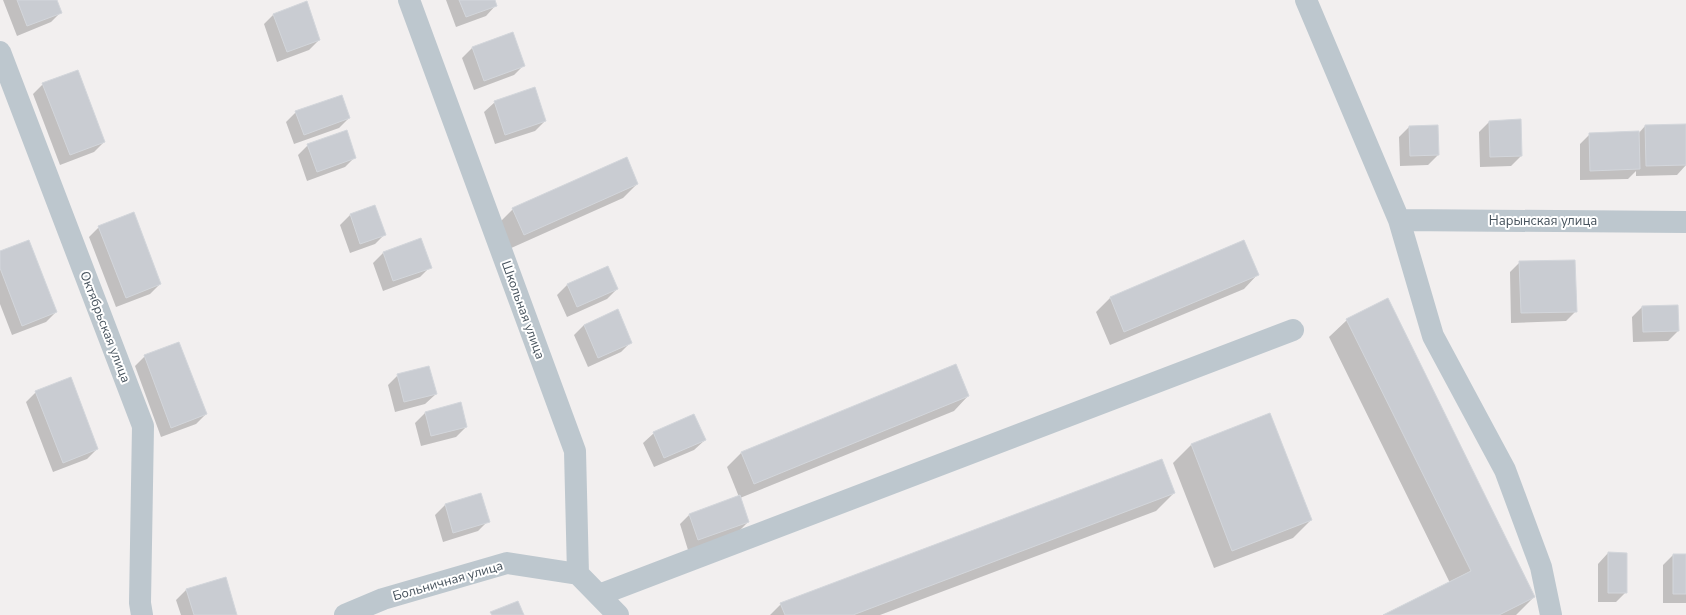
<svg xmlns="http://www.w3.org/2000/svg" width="1686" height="615" font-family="'Nunito Sans',sans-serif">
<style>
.shadow{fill:#0003}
.building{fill:#c9ccd2;stroke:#d3d6db}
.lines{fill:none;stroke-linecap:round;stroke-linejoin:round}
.minor{stroke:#bdc7ce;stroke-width:22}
.labels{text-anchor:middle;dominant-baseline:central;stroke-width:4;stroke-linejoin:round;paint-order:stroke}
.street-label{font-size:13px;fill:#47535d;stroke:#fff}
</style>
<rect width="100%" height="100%" fill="#f2efef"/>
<path class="shadow" d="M3,0H56L61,12L51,22L17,36Z
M446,0H494L496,5L486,16L456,27Z
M274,14L319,40L309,50L277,62L264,24Z
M512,33L524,65L514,75L474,90L462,58L472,48Z
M43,84L104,142L94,152L60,165L33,94Z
M495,102L545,121L535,131L495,144L484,112Z
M296,112L349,118L339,128L294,144L286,122Z
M1520,120L1521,156L1511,166L1480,167L1479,132L1489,122Z
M1645,126L1686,139V165L1677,175L1636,176V171L1628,179L1580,180V144L1590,134H1638Z
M1409,127L1438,155L1428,165L1400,166L1399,137Z
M308,145L355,157L345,167L307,181L298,155Z
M637,184L623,198L509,249L498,224L513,209Z
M375,206L385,234L375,244L350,253L340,225L350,215Z
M99,227L160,284L150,294L116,307L89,237Z
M1244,241L1258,274L1244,289L1110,345L1096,312L1110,298Z
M0,252L56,312L46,322L12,335L0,304Z
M383,253L430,267L420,277L383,291L373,263Z
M1520,262L1576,311L1566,321L1511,323L1510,272Z
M608,267L617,289L607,299L567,317L557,295L567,285Z
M1642,307L1678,331L1668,341L1633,342L1632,317Z
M617,311L631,342L621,352L588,367L574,335L584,325Z
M1347,320L1534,597L1516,615H1386L1450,583L1329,337Z
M145,356L206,414L196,424L161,437L135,366Z
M398,375L436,394L425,404L395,412L388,385Z
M36,392L97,449L87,459L53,472L26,402Z
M968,396L954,411L740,498L748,522L738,532L688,550L680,524L690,514L739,497L727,467L741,453Z
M425,413L466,427L456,437L421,446L415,423Z
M1270,414L1311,520L1293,538L1214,568L1173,463L1191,445Z
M654,433L705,440L694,450L654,467L643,443Z
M1174,493L1156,511L880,615H770L781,604Z
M480,494L488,521L478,531L443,542L435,515L445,505Z
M1608,553L1626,592L1616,602H1598V564Z
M1673,555H1686V603H1663V565Z
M186,590L236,615H181L176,600Z"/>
<path class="building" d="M17,0H57L62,13L27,26Z
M459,0H495L497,6L466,17Z
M307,1L320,40L287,52L273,14Z
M513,32L525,66L484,81L472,47Z
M78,70L105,142L70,155L42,83Z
M535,87L546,121L505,135L494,101Z
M342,95L350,118L304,135L295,111Z
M1521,119L1522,156L1490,157L1489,121Z
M1686,124V165L1646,166L1645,125Z
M1438,125L1439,155L1410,156L1409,126Z
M347,130L356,158L317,172L307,144Z
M1639,131L1640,169L1590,171L1589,133Z
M627,157L638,184L524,235L512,208Z
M375,205L386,235L360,244L350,214Z
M134,212L161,284L126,298L98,226Z
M421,238L432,268L393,281L383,252Z
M29,240L57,312L22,326L0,268V251Z
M1244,240L1259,275L1124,332L1110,297Z
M1575,260L1577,312L1521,313L1519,261Z
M608,266L618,289L577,307L567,284Z
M1388,298L1535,597L1499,615H1383L1471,571L1346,319Z
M1678,305L1679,331L1643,332L1642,306Z
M618,309L632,343L598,358L584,325Z
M179,342L207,414L171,428L144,355Z
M956,364L969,396L754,484L741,452Z
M429,366L437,394L404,402L397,374Z
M71,377L98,449L63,463L35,391Z
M461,402L467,427L431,436L425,412Z
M1270,413L1312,520L1232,551L1191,444Z
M694,414L706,440L664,458L653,432Z
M1162,459L1175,493L853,615H785L780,603Z
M481,493L490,522L453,533L445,504Z
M740,495L749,522L698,540L689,514Z
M1608,552L1627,553V593H1608Z
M1673,554H1686V594H1673Z
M226,577L237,615H194L186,589Z
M518,601L524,615H492L490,612Z"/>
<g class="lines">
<path class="minor" d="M409,0L575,451L578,574L618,615
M1306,0L1399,220L1433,336L1505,470L1541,567L1551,615
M0,52L143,426L140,603L142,615
M1399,220L1686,222
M599,595L1293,330
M345,615L383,599L507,563L578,574"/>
</g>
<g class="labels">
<g class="street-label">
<text x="1543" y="221">Нарынская улица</text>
<text transform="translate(523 310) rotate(70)">Школьная улица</text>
<text transform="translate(105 327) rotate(69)">Октябрьская улица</text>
<text transform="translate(448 581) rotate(-16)">Больничная улица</text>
</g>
</g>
</svg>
